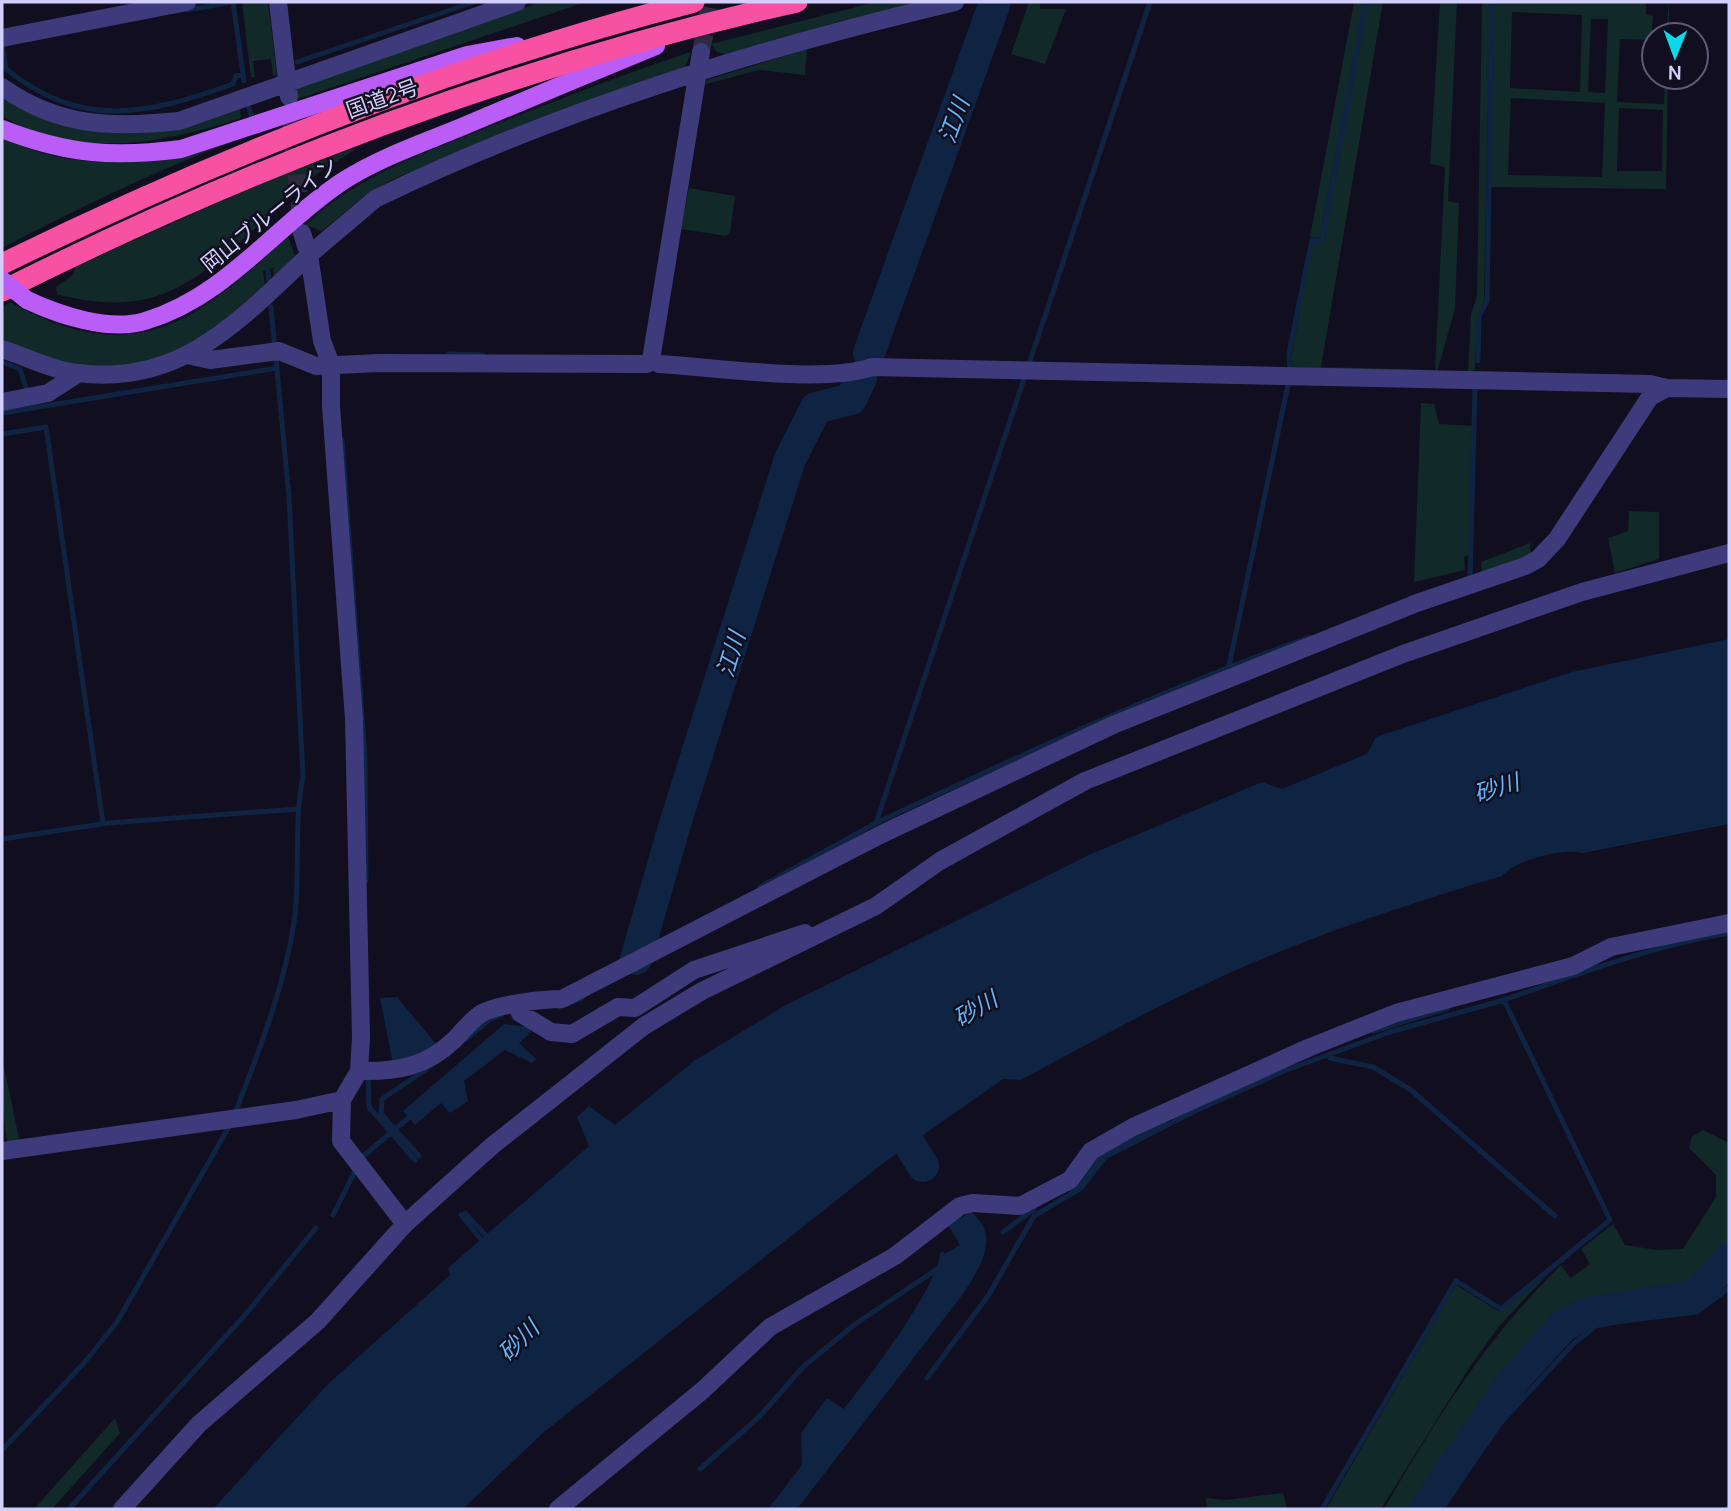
<svg xmlns="http://www.w3.org/2000/svg" width="1731" height="1511" font-family="Manrope,'Noto Sans JP',sans-serif">
<style>
.green{fill:#112928;fill-rule:evenodd}
.water{fill:#0f2443}
.lines{fill:none;stroke-linecap:round;stroke-linejoin:round}
.stream{stroke:#0f2443;stroke-width:5}
.river{stroke:#0f2443;stroke-width:32}
.minor-tunnel{stroke:#2e2b40;stroke-width:18;stroke-dasharray:18 9;stroke-linecap:butt}
.minor{stroke:#3d3b7c;stroke-width:18}
.major{stroke:#ba5cf6;stroke-width:18}
.highway{stroke:#f651a3;stroke-width:21}
.major-bridge{stroke:#ba5cf6;stroke-width:18}
.labels{text-anchor:middle;dominant-baseline:central;stroke-width:5;stroke-linejoin:round;paint-order:stroke}
.street-label{font-size:21px;fill:#d3cffc;stroke:#110e1f}
.water-label{font-size:23px;font-style:italic;fill:#63b5f7;stroke:#110e1f}
</style>
<rect width="100%" height="100%" fill="#110e1f"/>
<path class="green" d="M242,2H268L277,75L273,76L271,59L253,61L255,77L251,78Z
M541,2H586L295,100L298,87Z
M876,2H920L837,22L729,55L717,52L711,44Z
M1029,2H1040V9H1066L1045,64L1011,54Z
M1354,2H1364L1320,237H1310Z
M1368,2H1383L1321,367L1435,370L1445,167L1430,164L1440,2H1457L1448,201L1459,203L1455,309L1437,372H1468L1471,314L1477,296L1482,2H1490L1484,301L1477,316L1475,369L1470,374L1293,370L1291,358L1313,242L1324,241Z
M1494,2H1646V15L1653,16L1652,30L1666,32L1669,2V35H1654V40L1620,39L1617,102L1664,104L1665,77H1668L1666,189L1490,187ZM1512,12L1582,15L1580,92L1510,88ZM1591,19H1608L1605,93L1588,92ZM1511,98L1605,103L1602,177L1508,175ZM1619,108L1663,110L1662,171H1617Z
M807,49L805,75L759,70L703,85L707,80Z
M691,52L685,67L557,113L393,179L363,197L322,231L306,225C358,174 433,150 499,123C563,98 626,73 691,52Z
M2,94C22,104 43,119 65,125C126,143 181,126 240,108L241,118C163,144 77,160 2,116Z
M2,137C80,177 152,161 231,138L232,142C152,172 77,209 2,248Z
M359,147C346,156 331,164 318,173C265,212 209,287 142,300C112,305 86,302 57,294L56,287L73,275L75,267L276,177Z
M689,188L735,196L730,232L726,236L681,229Z
M288,236L295,256L274,277L273,268L263,271L265,286L197,344L141,364L86,367L32,353L2,339V307L10,302C134,371 196,323 288,236Z
M1421,403L1434,404L1439,424L1474,426L1470,554L1464,557L1465,570L1414,582Z
M1629,511L1659,512V559L1615,573L1608,538L1628,531Z
M1530,543L1531,557L1482,577L1481,562Z
M2,1057L20,1143L7,1144L2,1102Z
M1703,1130L1729,1143V1249L1706,1280L1691,1292L1582,1309L1557,1322L1508,1378L1420,1509H1384C1437,1418 1485,1340 1561,1265L1571,1278L1590,1264L1581,1249L1613,1224L1625,1245L1657,1250L1683,1249L1716,1197V1175L1689,1148L1692,1137Z
M1548,1274L1500,1325L1471,1365L1381,1509H1326L1456,1285L1500,1312Z
M115,1418L120,1433L52,1509H34Z
M1283,1493L1287,1509H1207L1206,1498L1225,1500Z"/>
<path class="water" d="M1729,639V824L1583,853C1563,848 1515,860 1502,876C1401,906 1301,939 1206,984C1143,1013 1082,1047 1021,1080L1003,1079L882,1164L544,1432L463,1509H213L328,1384L450,1275L448,1268L589,1146L577,1117L589,1106L615,1125L694,1061L784,1006L1091,854L1262,782L1282,789L1367,754L1376,737L1572,672Z
M397,997L437,1045L393,1064L380,998Z
M504,1024L530,1027L531,1032L519,1043L536,1059L532,1063L505,1050L464,1081L468,1101L450,1113L441,1103L415,1125L403,1111Z
M971,1212C1002,1235 979,1269 963,1294L797,1509H768L802,1465L801,1433L827,1398L844,1409C869,1377 936,1290 940,1253L943,1251L945,1254L960,1245L948,1225Z"/>
<g class="lines">
<path class="stream" d="M233,2L244,81
M187,10L232,2
M2,42L6,69C83,131 148,114 233,84L236,76L243,74
M297,62L474,2
M247,103L252,116
M268,271L269,282
M448,354L483,355
M1478,361L1479,316L1487,301L1492,2
M2,362L20,369L27,391
M1029,364L1150,2
M1290,370L1289,353L1312,240H1322L1366,2
M2,413L277,368
M2,434L46,427L103,823
M342,440L365,758L366,881
M1467,580L1470,579L1475,387
M1229,666L1288,385
M876,823C1019,756 1161,690 1310,637
M2,839L108,823L298,809
M760,887L876,823L1024,379
M1504,1000C1578,974 1651,946 1729,933
M559,1007L582,998
M1373,1031L1448,1008
M466,1039L489,1020L501,1015
M1329,1054L1330,1058L1373,1067L1411,1090L1555,1216
M368,1073L369,1107L415,1160
M234,1116C258,1054 284,988 294,922C301,874 293,825 303,777L289,497L271,307
M419,1156L381,1114L382,1099L431,1066
M1070,1189L1078,1185L1103,1154L1163,1123
M465,1213L490,1240
M333,1215L362,1157L412,1115
M461,1215L484,1243
M1003,1232L1034,1209
M927,1378L988,1296L1034,1216L1081,1188L1105,1157L1195,1111L1284,1071L1390,1032L1504,1000L1610,1220L1501,1309L1456,1281L1322,1509
M2,1450L84,1363L117,1322L230,1125
M700,1469L759,1417L803,1367L854,1325L943,1265
M69,1509L245,1315L316,1228
M1442,1509L1495,1429L1572,1345L1598,1324L1697,1312L1729,1288
M1727,1509L1729,1507"/>
<path class="river" d="M869,353L994,5
M636,959L675,824L790,459L816,408L851,399L861,378
M887,1108L923,1166
M1425,1509L1513,1381L1563,1326L1584,1314L1696,1295L1729,1259"/>
<path class="minor-tunnel" d="M701,52L710,2
M291,121L302,226"/>
<path class="minor" d="M278,2L289,97
M2,38L187,2
M2,87C59,127 112,128 179,121L517,2
M302,233L309,255L322,341L331,364V406L354,719L361,1038L359,1071L342,1100L341,1141L405,1224
M2,349C27,357 51,370 78,373C180,386 238,322 306,258C328,238 352,219 375,199C558,110 757,49 955,2
M187,355L210,360L279,351L316,366L379,363L647,364L651,360L701,52
M651,360L659,364C715,367 823,384 872,367L1650,384L1667,388L1729,389
M2,402L48,393L79,373
M517,1005L520,1013L551,1032L572,1034L618,1007L635,1008L694,970L805,933
M359,1071C396,1072 426,1067 454,1040C462,1032 472,1019 482,1013C499,1004 543,999 562,999L882,834L1113,725L1417,603L1525,566L1538,559L1557,539L1650,397L1667,388
M2,1151L296,1110L342,1100
M122,1509L199,1424L318,1321L405,1224L493,1145L644,1026L702,991L876,906L940,861L1085,781L1403,654L1582,592L1729,553
M558,1509L703,1390L770,1327L895,1256L960,1206L973,1203L1020,1206L1070,1180L1091,1151L1133,1127L1308,1048L1396,1013L1573,966L1611,947L1729,923"/>
<path class="major" d="M2,129C66,154 113,158 181,149L467,55L517,46
M27,300C59,315 109,332 145,321C226,297 275,226 343,181C379,158 420,144 459,128C525,100 590,73 656,46"/>
<path class="highway" d="M2,264C224,155 454,64 694,2
M2,291C255,164 520,64 797,2"/>
<path class="major-bridge" d="M2,280L27,300"/>
</g>
<g class="labels">
<g class="street-label">
<text transform="translate(382 98) rotate(-20)">国道2号</text>
<text transform="translate(269 214) rotate(-39)">岡山ブルーライン</text>
</g>
<g class="water-label">
<text transform="translate(953 120) rotate(-70)">江川</text>
<text transform="translate(730 654) rotate(-73)">江川</text>
<text transform="translate(1496 787) rotate(-17)">砂川</text>
<text transform="translate(975 1008) rotate(-30)">砂川</text>
<text transform="translate(518 1340) rotate(-45)">砂川</text>
</g>
</g>
<rect width="1731" height="1511" fill="none" stroke="#d3cffc" stroke-width="7"/>
<g transform="translate(1675 56) rotate(181)"><circle r="33" fill="#110e1f" stroke="#5f5b77" stroke-width="2"/>
<path d="M0-5L12 26L0 18L-12 26Z" fill="#0dd9eb"/>
<text y="-10" font-size="19" font-weight="bold" text-anchor="middle" fill="#d3cffc">N</text>
</g>
</svg>
